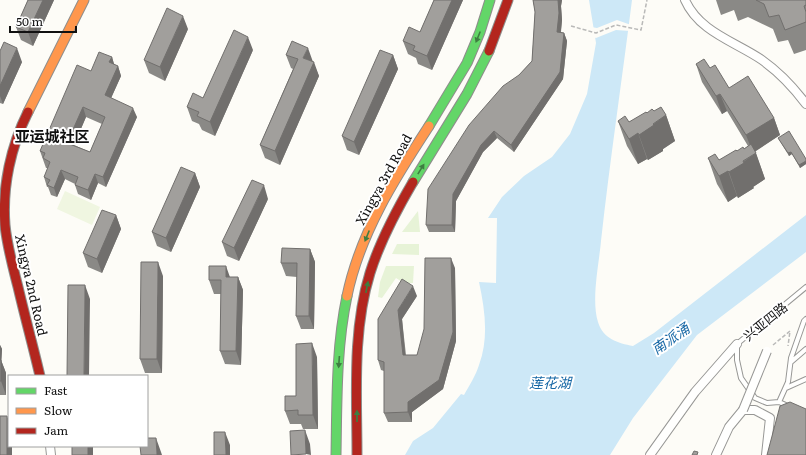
<svg xmlns="http://www.w3.org/2000/svg" width="806" height="455" font-family="Literata,'Noto Sans SC',serif">
<style>
.green{fill:#e7f3d7}
.pitch{fill:#f0f6e1}
.water{fill:#cde8f7}
.pier{fill:#fdfcf7}
.lines{fill:none;stroke-linecap:round;stroke-linejoin:round}
.lane-casing{stroke:#979795;stroke-width:6}
.street-casing{stroke:#979795;stroke-width:10}
.fast-casing{stroke:#8e8d8b;stroke-width:11}
.slow-casing{stroke:#8e8d8b;stroke-width:11}
.jam-casing{stroke:#8e8d8b;stroke-width:11}
.path{stroke:#b9b9b8;stroke-width:1.5;stroke-dasharray:4 2;stroke-linecap:butt}
.lane{stroke:#fffffe;stroke-width:4}
.street{stroke:#fffffe;stroke-width:8}
.fast{stroke:#63d668;stroke-width:9}
.slow{stroke:#ff974d;stroke-width:9}
.jam{stroke:#b3261e;stroke-width:9}
.street-bridge-casing{stroke:#979795;stroke-width:10;stroke-linecap:butt}
.street-bridge{stroke:#fffffe;stroke-width:8}
.wall{fill:#8a8986;fill-rule:evenodd}
.shaded-wall{fill:#716f6d}
.building{fill:#a19f9c;stroke:#716f6d;fill-rule:evenodd}
.oneway{fill:#3e7d41}
.labels{text-anchor:middle;dominant-baseline:central;stroke-width:4;stroke-linejoin:round;paint-order:stroke}
.street-label{font-size:13px;fill:#111;stroke:#fff}
.water-label{font-size:14px;font-style:italic;fill:#1768a6;stroke:#fff}
.quarter-label{font-size:15px;font-weight:bold;fill:#111;stroke:#fff}
</style>
<rect width="100%" height="100%" fill="#fdfcf7"/>
<path class="green" d="M418,211L420,232H402Z
M397,244H419V255L392,254Z
M386,266H414L413,283H404L396,278L382,298L378,297L380,282Z"/>
<path class="pitch" d="M65,191L100,207L92,225L57,209Z"/>
<path class="water" d="M589,0H632C622,80 610,160 601,241C599,264 591,300 598,322C603,339 618,343 633,346L654,333L806,215V252L697,335L633,418L610,455H405L413,441L433,428L461,394L464,395C469,386 476,375 479,365C489,338 485,310 479,282L496,283L497,218H488L502,197L524,176L552,157L570,134L587,94L596,43Z"/>
<path class="pier" d="M617,20L631,25L630,31L616,30L596,38L593,37L591,27L597,28Z"/>
<g class="lines">
<defs>
<path id="lane" d="M791,362L806,349
M786,388L806,379
M779,402L788,382L791,358L804,321L806,319
M788,406L779,402L767,403L755,398L741,378L737,360V344L806,287"/>
<path id="street" d="M685,0C699,32 736,42 762,60C779,72 794,88 806,104
M50,446L51,455
M650,455L695,392L737,344
M716,455L729,427L743,410H755L770,418L766,455"/>
<path id="fast" d="M429,126L467,63L480,32L490,0
M413,182L467,94L489,51
M336,455C337,402 336,348 347,296"/>
<path id="slow" d="M28,112L84,0
M347,296C360,233 395,178 429,126"/>
<path id="jam" d="M489,51L508,0
M28,112C11,146 2,186 5,225C7,246 13,267 18,287C25,317 33,346 40,376
M357,455C357,395 352,331 370,273C380,241 396,211 413,182"/>
</defs>
<use href="#lane" class="lane-casing"/>
<use href="#street" class="street-casing"/>
<use href="#fast" class="fast-casing"/>
<use href="#slow" class="slow-casing"/>
<use href="#jam" class="jam-casing"/>
<path class="path" d="M571,26L596,33L616,25L641,30L647,0
M773,345L790,331L788,346"/>
<use href="#lane" class="lane"/>
<use href="#street" class="street"/>
<use href="#fast" class="fast"/>
<use href="#slow" class="slow"/>
<use href="#jam" class="jam"/>
<defs>
<path id="street-bridge" d="M743,410L767,351"/>
</defs>
<use href="#street-bridge" class="street-bridge-casing"/>
<use href="#street-bridge" class="street-bridge"/>
</g>
<path class="wall" d="M28,0H54L33,46L21,40L16,27Z
M434,0H463L432,70L418,64L416,58L408,54L403,41L420,32Z
M533,0H562L561,6L562,20L561,32L564,33L567,41L563,79L514,152L497,138L483,152L456,201L455,232H429L426,225L519,75L532,61L535,12Z
M716,0H806V50L794,54L788,40L778,42L773,29L748,17L738,21L734,10L721,15Z
M188,29L165,81L149,73L144,60Z
M253,50L215,136L202,130L199,124L192,121L187,107L203,98Z
M0,51L22,62L3,104L0,103Z
M286,55L313,62L319,76L280,165L265,158L260,145L293,69L291,68Z
M393,55L398,69L359,155L347,150L342,136Z
M112,57L114,65L118,66L121,76L111,98L137,117L106,187L98,183L91,200L78,194L75,185V184L65,179L57,197L51,195L48,187H47L44,177L48,168H46L40,151L91,71ZM86,117L102,124L90,152L74,145Z
M696,64L710,68L729,88L774,118L780,135L755,151L765,179L753,187L754,188L738,198L737,196L728,202L717,184L708,158L719,160L737,151L744,149L748,146L727,111L722,114L702,82Z
M654,111L666,115L675,141L663,149V151L648,160L647,159L638,164L627,146L618,121L629,122L647,113Z
M778,138L806,159V164L800,168L792,154L789,156Z
M195,173L200,187L171,252L157,246L152,232Z
M268,199L239,261L227,256L222,242Z
M116,215L121,229L102,273L88,267L83,253Z
M310,249L315,262L314,329H301L296,316L297,277L286,276L281,263Z
M455,268L456,341L443,389L412,412V422H388L384,413V371L381,370L378,360V319L417,296L402,319L406,355H417Z
M163,276L162,373H145L140,359Z
M230,277H238L243,290L241,365L225,364L220,351L221,294H214L209,280Z
M0,345L2,349L1,360L6,373V395H0Z
M317,357L318,429H303L301,424H290L285,411L296,396Z"/>
<path class="shaded-wall" d="M43,0H54L33,46L28,32Z
M452,0H463L432,70L427,56Z
M558,0H562L561,6L562,20L560,39L557,32Z
M183,16L188,29L165,81L160,67Z
M564,33L567,41L563,79L514,152L511,145Z
M248,37L253,50L215,136L210,122Z
M17,48L22,62L3,104L0,96V86Z
M308,48L313,62L303,58Z
M393,55L398,69L359,155L354,142Z
M112,57L115,67L109,62Z
M314,62L319,76L280,165L275,151Z
M118,66L121,76L108,105L105,95Z
M720,94L727,111L722,114L716,96Z
M83,107L86,117L71,152L67,143Z
M133,108L137,117L106,187L103,177Z
M666,115L675,141L663,149V151L648,160L639,135Z
M774,118L780,135L753,153L746,135Z
M494,131L497,138L483,152L456,201L455,232L452,225L453,194L481,145Z
M638,133L647,159L638,164L629,139Z
M791,152L792,154L789,156L788,153Z
M756,153L765,179L753,187L754,188L738,198L729,172Z
M806,161V164L800,168L799,165Z
M61,170L65,179L57,197L54,188Z
M728,171L737,196L728,202L719,176Z
M195,173L200,187L171,252L166,238Z
M95,174L98,183L91,200L88,190Z
M264,185L268,199L239,261L234,248Z
M116,215L121,229L102,273L97,259Z
M310,249L315,262L314,329L309,316Z
M451,258L455,268L456,341L443,389L412,412V422L408,412V402Z
M158,262L163,276L162,373L157,359Z
M226,266L231,280L226,277Z
M238,277L243,290L241,365L236,351Z
M85,285L90,299L89,376H84Z
M413,286L417,296L402,319L406,364L403,355L398,310Z
M312,343L317,357L318,429L313,415Z
M0,345L2,349L1,373L0,371Z
M1,360L6,373V395L1,381Z
M7,416L9,421V446H12V455H7Z
M305,430L310,444L311,455L306,454Z
M225,432L230,445V455H226Z
M156,438L161,452L162,455H157Z
M88,446H93V455H88Z"/>
<path class="building" d="M28,0H43L28,32L16,27Z
M434,0H452L427,56L413,50L415,46L403,41L409,27L420,32Z
M533,0H558L559,13L557,32L564,33L560,72L511,145L494,131L481,145L453,194L452,225H426L428,189L469,125L503,86L519,75L532,61L535,12Z
M756,0H806V5L804,6L806,12V22L785,30L779,15L769,17L764,4Z
M167,8L183,16L160,67L144,60Z
M234,30L248,37L210,122L197,116L199,112L187,107L193,93L203,98Z
M292,41L308,48L303,58L314,62L275,151L260,145L298,59L286,55Z
M4,42L17,48L0,86V51Z
M380,50L393,55L354,142L342,136Z
M99,52L112,57L109,62L118,66L105,95L133,108L103,177L95,174L88,190L75,185L78,177L61,170L54,188L47,185L50,180L44,177L50,162L43,158L45,153L40,151L77,65L91,71ZM83,107L105,117L90,152L67,143Z
M704,59L710,68L715,65L729,88L748,76L774,118L746,135L720,94L716,96L696,64Z
M661,107L666,115L653,124L654,125L639,135L638,133L629,139L618,121L625,116L629,122L646,112L647,113L652,109L654,111Z
M789,131L806,159V161L799,165L791,152L788,153L778,138Z
M751,144L756,153L743,161L744,163L729,172L728,171L719,176L708,158L715,154L719,160L736,150L737,151L743,147L744,149Z
M181,167L195,173L166,238L152,232Z
M252,180L264,185L234,248L222,242Z
M102,210L116,215L97,259L83,253Z
M282,248L310,249L309,316H296L297,263H281Z
M425,258H451L453,332L439,380L408,402V412L384,413V362L378,360V319L402,279L413,286L398,310L403,355H417L424,329Z
M141,262H158L157,359H140Z
M209,266H226V277H238L236,351H220L221,280H209Z
M68,285H85L84,376H67Z
M312,343L313,415H298V410L285,411V396H296V344Z
M0,360H1V381H0Z
M790,402L806,409V455H767L780,406Z
M0,416H7V455H0Z
M305,430L306,454L291,455L290,431Z
M214,432H225L226,455H214Z
M147,438H156L157,455H141L140,446H147Z
M72,446H88V455H72Z
M694,451L698,452L697,455H692Z"/>
<defs><path id="oneway-solid" d="M-6-.8H1V-3.2L6.5 0L1 3.2V.8H-6Z"/></defs>
<g class="oneway">
<use href="#oneway-solid" transform="translate(478 37) rotate(112)"/>
<use href="#oneway-solid" transform="translate(421 169) rotate(-58)"/>
<use href="#oneway-solid" transform="translate(367 236) rotate(112)"/>
<use href="#oneway-solid" transform="translate(367 287) rotate(-79)"/>
<use href="#oneway-solid" transform="translate(339 362) rotate(94)"/>
<use href="#oneway-solid" transform="translate(357 416) rotate(-90)"/>
</g>
<g class="labels">
<g class="street-label">
<text transform="translate(383 179) rotate(-61)">Xingya 3rd Road</text>
<text transform="translate(32 285) rotate(77)">Xingya 2nd Road</text>
<text transform="translate(765 321) rotate(-39)">兴亚四路</text>
</g>
<g class="water-label">
<text transform="translate(670 338) rotate(-35)">南派涌</text>
<text x="550" y="382">莲花湖</text>
</g>
<g class="quarter-label">
<text x="52" y="135">亚运城社区</text>
</g>
</g>
<rect x="8" y="375" width="140" height="72" fill="#ffffff" stroke="#a0a0a0"/>
<rect x="16" y="388" width="20" height="6" fill="#63d668" stroke="#a0a0a0"/>
<text x="44" y="395" font-size="12" fill="#111111">Fast</text>
<rect x="16" y="408" width="20" height="6" fill="#ff974d" stroke="#a0a0a0"/>
<text x="44" y="415" font-size="12" fill="#111111">Slow</text>
<rect x="16" y="428" width="20" height="6" fill="#b3261e" stroke="#a0a0a0"/>
<text x="44" y="435" font-size="12" fill="#111111">Jam</text>
<path d="M10 26v6h66v-6" fill="none" stroke="#111111" stroke-width="2"/>
<text x="16" y="26" font-size="12" fill="#111111" stroke="#ffffff" stroke-width="3" paint-order="stroke">50 m</text>
</svg>
